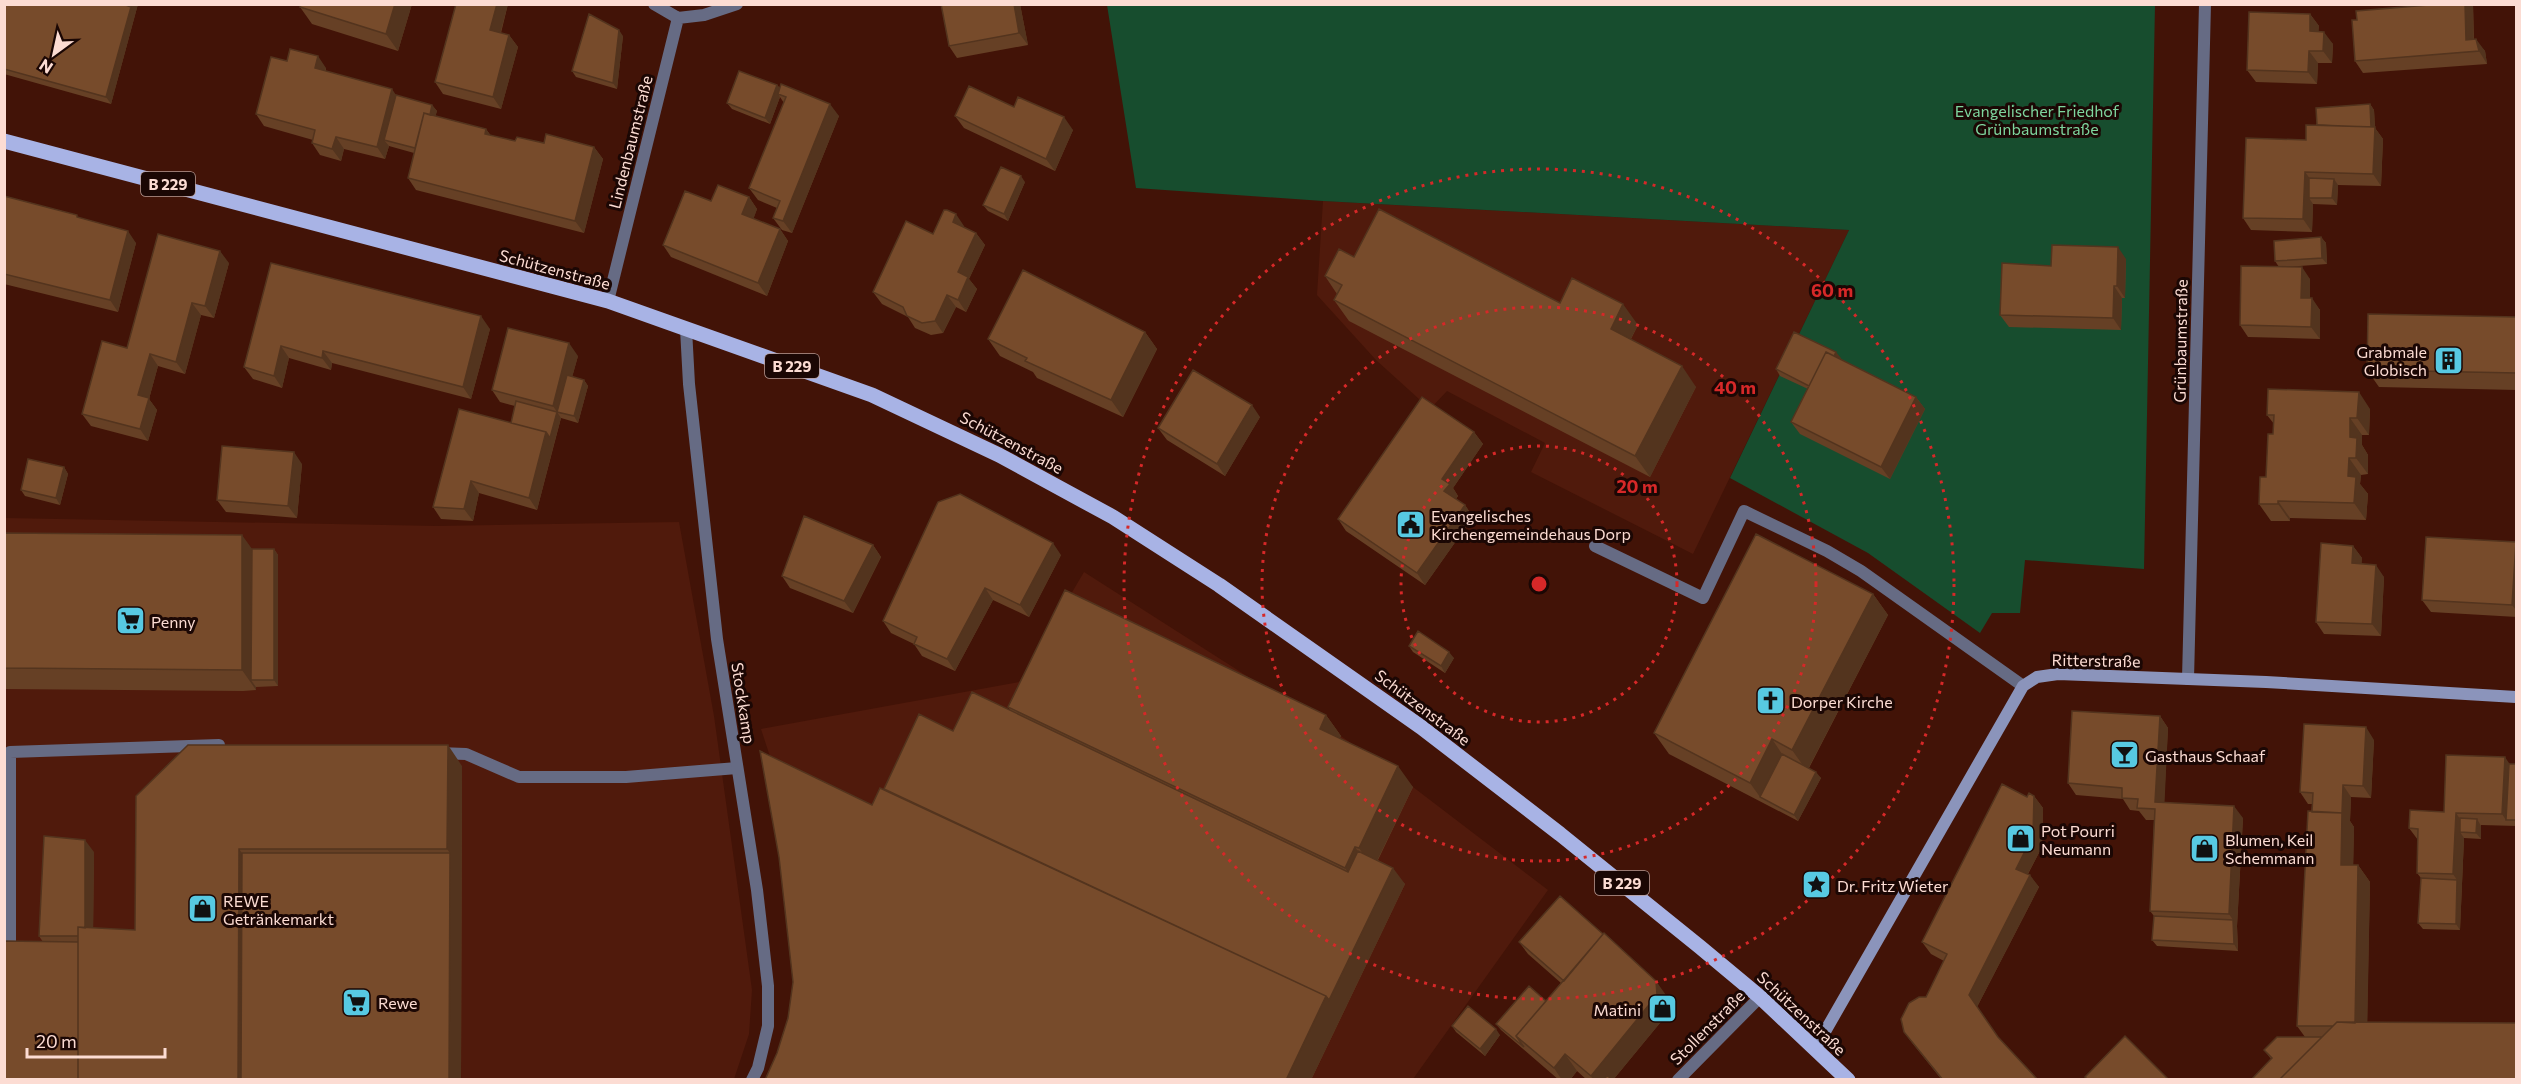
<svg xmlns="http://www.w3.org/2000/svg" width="2521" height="1084" font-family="Commissioner,sans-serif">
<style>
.built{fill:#501a0c}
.green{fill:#174d2e}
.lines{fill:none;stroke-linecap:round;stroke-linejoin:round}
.service{stroke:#666b84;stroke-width:12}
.minor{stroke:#666b84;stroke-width:12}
.secondary{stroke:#8b94bb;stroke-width:12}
.primary{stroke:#a8b3e5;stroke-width:15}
.wall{fill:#664025}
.shaded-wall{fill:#53341e}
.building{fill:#774b2b;stroke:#53341e;stroke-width:1.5}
.ring{fill:none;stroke:#d62828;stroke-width:3;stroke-dasharray:3 6}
.labels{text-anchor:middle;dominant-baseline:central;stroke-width:6;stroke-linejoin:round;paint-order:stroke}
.shield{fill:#1b0704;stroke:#b89c95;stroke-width:1.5}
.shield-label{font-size:15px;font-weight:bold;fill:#fcdcd3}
.park-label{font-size:16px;fill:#7ed69e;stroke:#1b0704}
.street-label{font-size:16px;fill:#fcdcd3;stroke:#1b0704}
.poi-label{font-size:16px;fill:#fcdcd3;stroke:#1b0704;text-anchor:start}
.centre{fill:#d62828;stroke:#1b0704;stroke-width:3}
.ring-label{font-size:18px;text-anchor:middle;font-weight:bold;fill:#d62828;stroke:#1b0704;stroke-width:6;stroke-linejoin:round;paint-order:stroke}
</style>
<rect width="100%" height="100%" fill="#421307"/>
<path class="built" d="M1323,201L1849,230L1693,554L1531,472L1545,443L1447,391L1430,409L1376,360L1317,295Z
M5,518L437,526L679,522L714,716L752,990L749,1034L734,1079L5,1080Z
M1084,572L1341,736L1413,787L1548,890L1413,1079H786L802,1039L775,772L761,729L1019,682Z"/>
<path class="green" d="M1107,5H2155L2144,569L2025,560L2020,613H1992L1980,633L1868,553L1730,478L1849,230L1323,201L1136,188Z"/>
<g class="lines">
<path class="service" d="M1595,546L1703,598L1744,511L1827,551L1861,571L2023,686
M438,753L466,754L519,777H626L737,768
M10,947V752L219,745"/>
<path class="minor" d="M678,18L704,15L737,4
M608,301L678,18L654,4
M686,329L689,384L717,639L757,890L768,986V1026L758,1068L752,1080
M2188,679L2205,4
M1678,1080L1760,997"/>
<path class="secondary" d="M1815,1049L2023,686L2037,677L2058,674L2266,682L2516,697"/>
<path class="primary" d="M4,141L608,301L872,395L999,455L1113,517L1219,585L1421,727L1560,834L1700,947L1760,997L1848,1080"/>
</g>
<path class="wall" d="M4,4H138L111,104L4,74Z
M412,4L398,51L312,24L300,7Z
M508,4L501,33L509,35L518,47L501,109L443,94L435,82Z
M1020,4L1028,45L957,58L949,46Z
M2428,4H2473L2474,39L2485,51L2487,64L2363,73L2355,61L2428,5Z
M2310,14L2319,26L2318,31L2333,44L2332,63H2318L2317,84L2256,82L2247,70Z
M623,36L617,89L576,77L572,71Z
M287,61L326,68V71L396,95L432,105L437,111L435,116L486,129L491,136L515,141L594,147L603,159L584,233L416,190L408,178L414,153L389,146L385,159L344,149L341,161L320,155L312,143L313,140L264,126L256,114Z
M777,85L780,88L839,116L792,233L782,230L773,218L777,208L758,200L749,188L784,103L780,97L770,124L732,109L727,103Z
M2370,104L2374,110L2375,128L2383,139L2381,186L2338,185L2337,205L2313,204L2312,232L2251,230L2243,218L2317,125Z
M1014,107L1073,130L1055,171L964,128L955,116Z
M1025,182L1008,221L988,211L983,205Z
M4,196L79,218L136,243L118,312L4,284Z
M749,197L757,209L753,219L780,229L788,241L767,296L671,257L663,245L711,201Z
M964,226V227L976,233L985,245L969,279L977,289L966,312L956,307L943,333L931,335L915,328L908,317L882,304L873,292L933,234Z
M2321,237L2326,243L2327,264L2285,267L2310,279V298L2320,310V339L2248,337L2240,325L2279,267L2275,261Z
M1354,257L1560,303L1638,325L1631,339L1696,387L1650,477L1349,321L1334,300L1337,294L1325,276Z
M2126,259L2125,298H2122L2121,330L2009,327L2000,315L2051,266Z
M229,263L214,318L201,315L185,374L158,366L149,399L157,410L148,441L91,426L82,414L127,348Z
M271,263L490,329L471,399L332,363L331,370L289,358L282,388L253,379L244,367Z
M2517,317V390L2379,387L2367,370Z
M1145,332L1157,349L1123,417L1037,378L1033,372L1000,356L988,339Z
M578,356L572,377L584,380L588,386L578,423L561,418L537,510L479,493L473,521L441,519L433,507L511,423L515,406L500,402L492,390Z
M1841,358L1840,359L1916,397L1925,409L1890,479L1800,434L1791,422L1808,389L1780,376L1776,369Z
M2370,409L2369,435H2362V445L2368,455V474L2361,475L2360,484L2368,494L2366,520L2290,518V521H2271L2259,504L2266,477L2273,434L2274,424L2267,415Z
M1260,417L1225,476L1167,440L1158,428Z
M1474,432L1483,444L1453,488L1458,496L1456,499L1465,505L1473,517L1425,585L1346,531L1338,519Z
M302,464L297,518L226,512L217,500Z
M64,467L68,474L60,505L25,496L21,490Z
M4,533L252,549H274L278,555V686L256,687V690L243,691L4,689Z
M2517,543V617L2431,612L2422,600Z
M873,545L881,557L853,613L790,588L782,576Z
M2353,546L2362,558L2361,564L2384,577L2381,636L2324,634L2316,622Z
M1061,555L1029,617L993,600L955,671L922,656L914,644L891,633L883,621Z
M1873,594L1888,615L1809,768L1821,778L1798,821L1669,754L1654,733Z
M1409,646L1454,658L1445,673L1413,652Z
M1008,707L1326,715L1341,736L1340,738L1413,787L1378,860L1405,884L1311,1080H765L777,1053L872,805L884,789L953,731L1011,711Z
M2160,716L2168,728L2164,802L2243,818L2237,926L2238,951L2157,946L2152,940L2154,916L2150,911L2154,820H2146L2139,811L2130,810L2123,799L2076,795L2068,783Z
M2374,740L2371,798L2351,797L2350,821L2354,827L2353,865H2358L2370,882L2367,1023L2271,1059L2264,1050L2305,1037L2297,1026L2312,804H2308L2300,792Z
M2509,764H2517V826L2481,825V839L2464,838L2460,930L2423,929L2418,923L2421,878L2417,873L2418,840L2409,828L2444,812Z
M462,766L461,1080L43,942L39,936L94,852L93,928L135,930L136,796Z
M2034,796L2043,808L2042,847L2028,874L2039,887L1977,1007L1998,1037L2038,1080H1942L1913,1044L1904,1032L1926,997L1944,961L1931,954L1922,942Z
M1519,942L1668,998L1669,1012L1613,1080H1587L1577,1071L1570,1080H1559L1501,1030L1496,1024L1546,1001L1561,983L1528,954Z
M1452,1026L1500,1035L1485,1056L1456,1032Z"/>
<path class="shaded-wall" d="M130,4H138L111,104L106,97L131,7Z
M395,4H412L398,51L386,34Z
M497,4H508L498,42L490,30Z
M1014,4H1020L1028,45L1019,33Z
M2465,4H2473L2474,52L2466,40Z
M2310,14L2319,26L2318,43L2310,31Z
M619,30L623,36L617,89L613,83Z
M2324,32L2333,44L2332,63L2323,51Z
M509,35L518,47L501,109L493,97Z
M2476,39L2485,51L2487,64L2479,51Z
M2309,51L2318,63L2317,84L2308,72Z
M318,56L326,68L323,80L315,68Z
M777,85L782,91L778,94L780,97L770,124L765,118Z
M392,89L400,101L384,140L389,146L385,159L377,147Z
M830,104L839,116L792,233L783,221Z
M2370,104L2374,110L2375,128L2383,139L2381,186L2373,174Z
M432,105L437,111L425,156L420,150Z
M1064,117L1073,130L1055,171L1046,159Z
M486,129L495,141L485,134Z
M336,137L344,149L341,161L332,149Z
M594,147L603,159L584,233L575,221Z
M2305,172L2314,184L2309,198L2313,204L2312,232L2303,219Z
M1021,176L1025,182L1008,221L1004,214Z
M2334,179L2338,185L2337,205L2332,198Z
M749,197L757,209L751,226L742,214Z
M956,214L964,226L961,234L953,222Z
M780,229L788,241L767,296L758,283Z
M128,231L136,243L118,312L110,300Z
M976,233L985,245L969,279L977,289L966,312L958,300V272Z
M2321,237L2326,243L2327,264L2322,258Z
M2118,247L2126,259L2125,298L2117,286Z
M220,251L229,263L214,318L205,306Z
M2302,267L2310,279V310L2301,298Z
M2114,286L2122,298L2121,330L2113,318Z
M947,295L956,307L943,333L935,321Z
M2312,298L2320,310V339L2311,327Z
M192,303L201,315L185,374L176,362Z
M1623,304L1638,325L1625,350L1611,329Z
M481,316L490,329L471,399L463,387Z
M1145,332L1157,349L1123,417L1111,400Z
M569,343L578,356L562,414L557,412L553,406Z
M281,346L289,358L282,388L274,376Z
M323,351L332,363L331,370L322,358Z
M1836,352L1841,358L1837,365L1833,359Z
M150,354L158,366L149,399L157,410L148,441L140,429L138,395Z
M1682,366L1696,387L1650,477L1635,456Z
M584,380L588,386L578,423L574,416Z
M2359,392L2370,409L2369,435L2357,418Z
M1916,397L1925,409L1890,479L1881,467Z
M1252,405L1260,417L1225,476L1217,464Z
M557,412L561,418L554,444L550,438Z
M2350,418L2362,435V445L2368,455V474L2356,458L2350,437Z
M546,432L554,444L537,510L529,498Z
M1474,432L1483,444L1453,488L1458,496L1453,503L1444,491L1442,479Z
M294,452L302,464L297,518L288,506Z
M2349,458L2361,475L2360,484L2368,494L2366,520L2354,503L2348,476Z
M64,467L68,474L60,505L56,498Z
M471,481L479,493L473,521L464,509Z
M2278,501L2290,518V521L2278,504Z
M1465,505L1473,517L1425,585L1417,573Z
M242,535L257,556L251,680L256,687V690L242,670Z
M1053,543L1061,555L1029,617L1020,605Z
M2517,543V611L2512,605Z
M873,545L881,557L853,613L844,601Z
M2353,546L2362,558L2361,575L2352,563Z
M274,549L278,555V686L274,680Z
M2376,565L2384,577L2381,636L2372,624Z
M985,588L993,600L955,671L947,659Z
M1873,594L1888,615L1807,771L1792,750Z
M1449,652L1454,658L1445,673L1441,666Z
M1326,715L1341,736L1334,749L1320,729Z
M2160,716L2168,728L2164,814L2155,802Z
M2366,727L2374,740L2371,798L2363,786Z
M1772,739L1786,760L1760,797L1750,783Z
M448,745L462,766L461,1080H449L450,853L447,849Z
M2505,757L2513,769L2506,820L2502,814Z
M1398,766L1413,787L1373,869L1359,848Z
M1816,772L1821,778L1798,821L1794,815Z
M2343,785L2351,797L2350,821L2354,827L2353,882L2341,865Z
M2034,796L2043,808L2042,847L2024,881L2016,869Z
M2234,806L2243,818L2237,926L2238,951L2234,944L2233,920L2229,914Z
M2456,813L2464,825L2460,832L2464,838L2460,930L2456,924L2457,880L2453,874Z
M2477,819L2481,826V839L2476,833Z
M85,840L94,852L93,948L85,936Z
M1355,847L1370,868L1360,889L1345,868Z
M239,849L254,870L253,1080H238Z
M2358,865L2370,882L2367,1043L2355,1026Z
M1393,868L1405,884L1311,1080H1286L1326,996Z
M2030,875L2039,887L1977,1007L1969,995Z
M1656,981L1668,998L1669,1012L1613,1080H1593L1591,1076Z
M1496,1029L1500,1035L1485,1056L1480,1049Z
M1565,1054L1577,1071L1570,1080H1562L1554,1068Z"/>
<path class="building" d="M4,4H123L131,7L106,97L4,69Z
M301,4H395L386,34L300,7Z
M456,4H497L490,30L509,35L493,97L435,82Z
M941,4H1014L1019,33L949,46Z
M2428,4H2465L2466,40L2476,39L2479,51L2355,61L2352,20H2357L2356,11L2428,5Z
M2249,12L2310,14V31L2324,32L2323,51H2309L2308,72L2247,70Z
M589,14L619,30L613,83L572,71Z
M290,49L318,56L315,68L392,89L377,147L336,137L332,149L312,143L315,130L256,114L271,57L287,61Z
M739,71L777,85L765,118L727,103Z
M781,84L830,104L783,221L773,218L780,201L749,188L786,97L778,94Z
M969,86L1014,107L1018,97L1064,117L1046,159L955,116Z
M396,95L432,105L430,115L424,113L415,148L384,140Z
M2370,104L2371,127L2317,125L2316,108Z
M424,113L486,129L485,134L515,141L517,137L544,143L546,134L594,147L575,221L408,178Z
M2306,125L2375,127L2373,174L2305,172L2303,219L2243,218L2246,138L2306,140Z
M1001,167L1021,176L1004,214L983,205Z
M2309,178L2334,179L2332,198H2309Z
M718,185L749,197L742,214L780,229L758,283L663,245L685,191L711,201Z
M4,196L77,215V217L128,231L110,300L4,274Z
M1379,209L1560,303L1572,278L1623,304L1611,329L1682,366L1635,456L1334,300L1342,285L1325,276L1339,249L1354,257Z
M944,210H947L956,214L953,222L976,233L958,272L968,277L958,300L947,295L935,321L922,323L907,316L903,307L873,292L906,221L933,234Z
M158,234L220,251L205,306L192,303L176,362L150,354L138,395L149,398L140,429L82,414L102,341L127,348Z
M2321,237L2322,258L2275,261L2274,241Z
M2052,245L2118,247L2117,286H2114L2113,318L2000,315L2002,263L2051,266Z
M271,263L481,316L463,387L323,351L322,358L281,346L274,376L244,367Z
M2241,266L2302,267L2301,298H2312L2311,327L2240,325Z
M1023,270L1145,332L1111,400L1025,361L1027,358L988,339Z
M2368,314L2517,317V373L2367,370Z
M508,328L569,343L553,406L492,390Z
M1794,332L1836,352L1834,356L1826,352L1809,386L1776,369Z
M1826,352L1916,397L1881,467L1791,422Z
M1193,370L1252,405L1217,464L1158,428Z
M567,375L584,380L574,416L557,412Z
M2268,389L2359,392L2357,418H2350V437L2357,438L2356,458H2349L2348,476L2356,477L2354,503L2278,501V504H2259L2260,477H2266L2268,434H2273L2274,415H2267Z
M1422,397L1474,432L1442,479L1450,484L1444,491L1465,505L1417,573L1338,519Z
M516,401L557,412L550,438L546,432L511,423Z
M459,409L546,432L529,498L471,481L464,509L433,507Z
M222,446L294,452L288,506L217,500Z
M28,459L64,467L56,498L21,490Z
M960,494L1053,543L1020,605L985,588L947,659L914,644L917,637L883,621L938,502Z
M804,516L873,545L844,601L782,576Z
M4,533L242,535V670L4,668Z
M1756,534L1873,594L1792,750L1772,739L1750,783L1654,733Z
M2426,537L2516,542L2512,605L2422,600Z
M2321,543L2353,546L2352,563L2376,565L2372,624L2316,622Z
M252,549H274V680H251Z
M1065,590L1326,715L1320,729L1398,766L1359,848L1355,847L1345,868L1008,707Z
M1418,631L1449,652L1441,666L1409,646Z
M972,692L1348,872L1358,851L1393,868L1329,1000L1326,996L884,789L919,714L953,731Z
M2072,711L2160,716L2155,802L2234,806L2229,914L2150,911L2155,809L2137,808L2138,799L2122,798V788L2068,783Z
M2304,724L2366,727L2363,786L2343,785L2342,813L2312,812L2313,793L2300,792Z
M188,745H448L447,849H239L238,1080H78V927L135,930L136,796Z
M760,751L872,805L880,788L1326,996L1286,1080H765L777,1053L788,1018L793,982L779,857Z
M1782,754L1816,772L1794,815L1760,797Z
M2446,755L2505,757L2502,814L2456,813L2453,874L2417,873L2418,829L2409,828L2410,810L2444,812Z
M2509,764H2517V820H2506Z
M2002,784L2027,797L2029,793L2034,796L2033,835L2016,869L2030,875L1969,995L1998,1037L2038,1080H1943L1904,1032L1901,1019L1909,1003L1919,997H1926L1947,954L1922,942Z
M2308,811L2342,813L2341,865H2358L2355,1023L2337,1022L2333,1026H2297Z
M2460,818L2477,819L2476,833L2460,832Z
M44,836L85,840V928L78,927V936H39Z
M242,853H450L449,1080H241Z
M2421,878L2457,880L2456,924L2418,923Z
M1560,896L1603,934L1564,981L1519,942Z
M2154,916L2233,920L2234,944L2152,940Z
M1604,933L1656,981L1657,995L1591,1076L1565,1054L1554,1068L1516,1036Z
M4,941L78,942V1080H4Z
M1529,986L1546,1001L1516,1036L1524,1047L1496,1024Z
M1468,1006L1496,1029L1480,1049L1452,1026Z
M2337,1022L2517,1023V1080H2279Z
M2125,1036L2169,1080H2088L2085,1077Z
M2277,1037H2322L2279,1080H2251L2272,1058L2264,1050Z
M1607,1075L1612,1080H1604Z"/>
<g class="ring">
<circle cx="1539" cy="584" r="138"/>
<circle cx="1539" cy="584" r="277"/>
<circle cx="1539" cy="584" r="415"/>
</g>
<defs>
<symbol id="building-square" viewBox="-11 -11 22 22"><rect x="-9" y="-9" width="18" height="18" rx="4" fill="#57c9e2" stroke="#1b0704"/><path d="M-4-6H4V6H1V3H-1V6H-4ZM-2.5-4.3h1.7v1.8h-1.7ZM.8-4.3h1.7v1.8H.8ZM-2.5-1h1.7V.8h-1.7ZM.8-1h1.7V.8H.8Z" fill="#111"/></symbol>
<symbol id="civic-square" viewBox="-11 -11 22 22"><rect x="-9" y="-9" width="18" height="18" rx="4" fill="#57c9e2" stroke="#1b0704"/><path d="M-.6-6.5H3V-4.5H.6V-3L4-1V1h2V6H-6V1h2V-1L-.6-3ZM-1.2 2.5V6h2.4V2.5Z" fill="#111"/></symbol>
<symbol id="supermarket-square" viewBox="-11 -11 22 22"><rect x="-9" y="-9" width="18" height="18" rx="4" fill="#57c9e2" stroke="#1b0704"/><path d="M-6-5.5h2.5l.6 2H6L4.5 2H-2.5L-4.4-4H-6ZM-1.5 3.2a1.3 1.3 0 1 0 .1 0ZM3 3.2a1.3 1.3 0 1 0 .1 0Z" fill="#111"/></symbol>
<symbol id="church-square" viewBox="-11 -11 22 22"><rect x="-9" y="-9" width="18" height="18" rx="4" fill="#57c9e2" stroke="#1b0704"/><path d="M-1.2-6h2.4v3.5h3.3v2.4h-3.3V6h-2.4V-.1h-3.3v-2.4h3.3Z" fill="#111"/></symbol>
<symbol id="bar-square" viewBox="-11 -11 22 22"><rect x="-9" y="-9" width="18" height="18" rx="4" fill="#57c9e2" stroke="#1b0704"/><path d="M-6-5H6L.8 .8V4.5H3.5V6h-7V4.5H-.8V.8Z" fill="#111"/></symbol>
<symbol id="shop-square" viewBox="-11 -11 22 22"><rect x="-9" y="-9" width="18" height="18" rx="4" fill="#57c9e2" stroke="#1b0704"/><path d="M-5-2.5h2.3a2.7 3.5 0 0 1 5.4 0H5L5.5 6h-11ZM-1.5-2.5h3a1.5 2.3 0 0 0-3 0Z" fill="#111"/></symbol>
<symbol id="sight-square" viewBox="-11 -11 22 22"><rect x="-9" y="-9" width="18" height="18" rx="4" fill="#57c9e2" stroke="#1b0704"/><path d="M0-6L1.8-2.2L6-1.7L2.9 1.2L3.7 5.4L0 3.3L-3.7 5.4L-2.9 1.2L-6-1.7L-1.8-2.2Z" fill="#111"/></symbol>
</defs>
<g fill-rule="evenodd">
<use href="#building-square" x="2432" y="344" width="33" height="33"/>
<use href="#civic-square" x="1394" y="508" width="33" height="33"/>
<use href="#supermarket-square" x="114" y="604" width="33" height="33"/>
<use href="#church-square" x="1754" y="684" width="33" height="33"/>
<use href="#bar-square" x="2108" y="738" width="33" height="33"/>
<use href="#shop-square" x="2004" y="822" width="33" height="33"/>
<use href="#shop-square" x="2188" y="832" width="33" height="33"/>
<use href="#sight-square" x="1800" y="868" width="33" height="33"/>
<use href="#shop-square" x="186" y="892" width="33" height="33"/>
<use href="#supermarket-square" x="340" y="986" width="33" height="33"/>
<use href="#shop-square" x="1646" y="992" width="33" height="33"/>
</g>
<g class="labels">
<g class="shield">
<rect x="141" y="172" width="54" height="24" rx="4.5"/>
<rect x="765" y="354" width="54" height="24" rx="4.5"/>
<rect x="1595" y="871" width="54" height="24" rx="4.5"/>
</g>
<g class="shield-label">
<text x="168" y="184">B 229</text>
<text x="792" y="366">B 229</text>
<text x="1622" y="883">B 229</text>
</g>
<g class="park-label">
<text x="2037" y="110">Evangelischer Friedhof<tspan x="2037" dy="18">Grünbaumstraße</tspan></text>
</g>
<g class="street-label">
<text transform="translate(630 142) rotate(-76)">Lindenbaumstraße</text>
<text transform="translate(555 269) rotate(15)">Schützenstraße</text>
<text transform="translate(2180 341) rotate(-89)">Grünbaumstraße</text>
<text transform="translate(1012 442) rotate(28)">Schützenstraße</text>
<text transform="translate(2096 660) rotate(1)">Ritterstraße</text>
<text transform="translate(744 703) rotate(81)">Stockkamp</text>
<text transform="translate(1423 707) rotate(37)">Schützenstraße</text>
<text transform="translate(1802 1013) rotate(43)">Schützenstraße</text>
<text transform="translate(1707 1027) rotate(-45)">Stollenstraße</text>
</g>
<g class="poi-label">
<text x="2427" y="351" text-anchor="end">Grabmale<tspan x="2427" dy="18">Globisch</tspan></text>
<text x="1431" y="515">Evangelisches<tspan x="1431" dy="18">Kirchengemeindehaus Dorp</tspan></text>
<text x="151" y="621">Penny</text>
<text x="1791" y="701">Dorper Kirche</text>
<text x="2145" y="755">Gasthaus Schaaf</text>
<text x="2041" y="830">Pot Pourri<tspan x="2041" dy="18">Neumann</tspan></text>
<text x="2225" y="839">Blumen, Keil<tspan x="2225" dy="18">Schemmann</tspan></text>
<text x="1837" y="885">Dr. Fritz Wieter</text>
<text x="223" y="900">REWE<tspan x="223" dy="18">Getränkemarkt</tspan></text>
<text x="378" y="1002">Rewe</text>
<text x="1641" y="1009" text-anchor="end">Matini</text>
</g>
</g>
<circle cx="1539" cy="584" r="9" class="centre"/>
<g class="ring-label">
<text x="1832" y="297">60 m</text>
<text x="1735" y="394">40 m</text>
<text x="1637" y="493">20 m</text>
</g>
<rect width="2521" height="1084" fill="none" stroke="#fcdcd3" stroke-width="12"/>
<g transform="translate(54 54) rotate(213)" stroke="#1b0704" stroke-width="4.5" paint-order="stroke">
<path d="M0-4.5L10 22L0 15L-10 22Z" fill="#fcdcd3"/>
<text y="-9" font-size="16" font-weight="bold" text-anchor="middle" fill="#fcdcd3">N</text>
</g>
<path d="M27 1048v9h138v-9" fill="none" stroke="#fcdcd3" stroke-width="3"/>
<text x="36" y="1048" font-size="18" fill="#fcdcd3" stroke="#1b0704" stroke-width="4.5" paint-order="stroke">20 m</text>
</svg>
